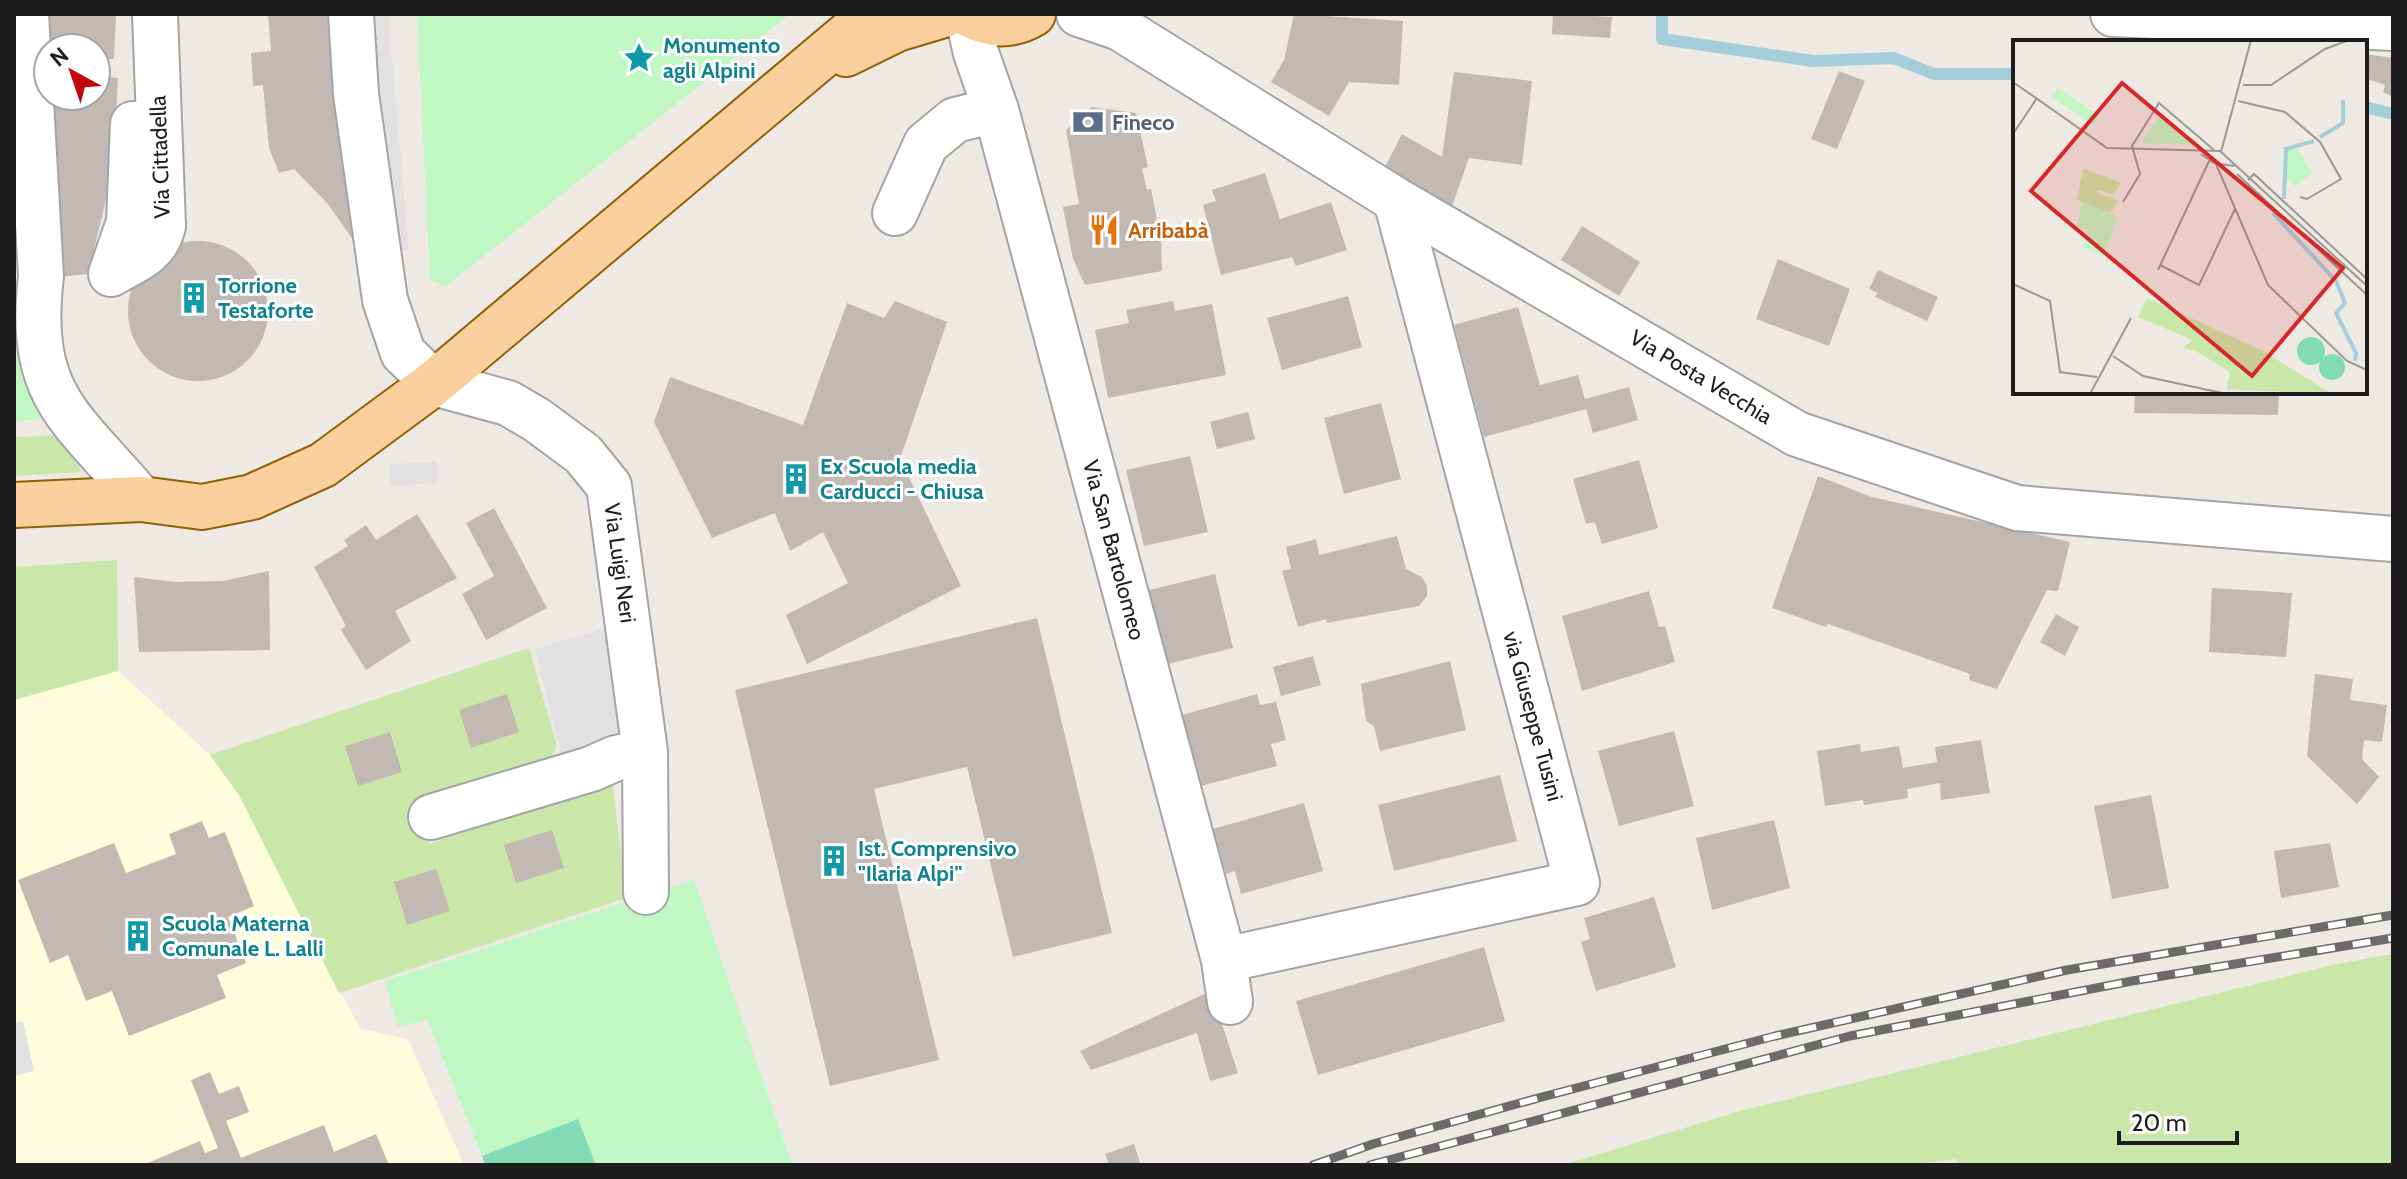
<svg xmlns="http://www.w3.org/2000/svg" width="2407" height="1179" font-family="Cabin,sans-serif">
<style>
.education{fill:#fefddb}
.grass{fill:#c9e7a9}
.park{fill:#c0f7c3}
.pitch{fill:#82dbb6}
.parking{fill:#e1e1e1}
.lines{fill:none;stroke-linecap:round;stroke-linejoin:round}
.stream{stroke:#a4cfda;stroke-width:12}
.building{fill:#c2b9b2}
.minor-casing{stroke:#a4a4a4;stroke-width:48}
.major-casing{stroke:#915f04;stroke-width:48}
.minor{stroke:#fff;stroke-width:44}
.major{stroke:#f9cf9d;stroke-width:44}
.rail-casing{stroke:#6b6b6b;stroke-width:9}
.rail{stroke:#fff;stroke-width:6;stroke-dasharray:18;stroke-linecap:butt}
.labels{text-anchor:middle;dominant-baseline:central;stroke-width:6;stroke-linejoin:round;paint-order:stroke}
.culture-label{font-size:22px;font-weight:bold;fill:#0d838f;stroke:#fff;text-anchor:start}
.service-label{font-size:22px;font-weight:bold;fill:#4e5e75;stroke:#fff;text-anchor:start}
.street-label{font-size:22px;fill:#1d1d1d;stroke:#fff}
.food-label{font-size:22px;font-weight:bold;fill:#c56008;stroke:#fff;text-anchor:start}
.inset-river{fill:none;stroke:#a4cfda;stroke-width:4}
.inset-road{fill:none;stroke:#9a9894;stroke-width:2}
.view{fill:#d62828;fill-opacity:0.15;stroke:#d62828;stroke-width:4}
.inset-edge{fill:none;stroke:#1d1d1d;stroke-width:4}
</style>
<rect width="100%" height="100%" fill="#eeeae3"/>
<path class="education" d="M118,671L210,755L239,795L360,1029L408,1039L464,1165H14V700Z"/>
<path class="grass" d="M59,435L82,472L14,476V437Z
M117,560L118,671L14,700V567Z
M529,648L557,746L548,764L413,806L430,844L611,771L626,898L339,993L239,795L210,755Z
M2393,954V1165H1958L1956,1159L1910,1165H1563L1740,1111L2341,963Z"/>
<path class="park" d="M417,14H790L446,286L430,280Z
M24,327L46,418L14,422V328Z
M694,880L792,1165H596L578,1119L482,1156L427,1019L398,1027L385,981Z"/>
<path class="pitch" d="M578,1119L596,1165H485L482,1156Z"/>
<path class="parking" d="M369,14H388L409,250L390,252Z
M437,462L438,483L390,486L389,464Z
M613,626L623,748L564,765L535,649Z
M23,1021L34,1071L14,1076V1023Z"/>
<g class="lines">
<path class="stream" d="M1662,14V39L1813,61L1894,58L1934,74H2015
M2365,107L2393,114"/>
</g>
<path class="building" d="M34,14H116L114,59L96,58V48H48V96H96V76L118,78L113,171L88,274L49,278Z
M268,14H327L331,63L362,253L328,204L294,169L279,173L269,148L263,85L253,86L251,53L271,51Z
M1294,14L1403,21L1399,85L1349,82L1329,116L1271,82L1284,60Z
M1553,14L1612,17L1610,38L1552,34Z
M2365,54L2393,58V97L2383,92L2385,85L2365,78Z
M1839,71L1865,81L1837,149L1811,139Z
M1454,72L1532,81L1522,165L1469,158L1451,209L1385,167L1402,134L1442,157Z
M1092,107L1136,113L1148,167L1142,169L1147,190L1151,189L1161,240L1162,271L1085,285L1073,259L1063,207L1079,204L1066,130Z
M1265,173L1280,219L1331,202L1347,250L1296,266L1292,257L1221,275L1203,205L1216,201L1212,190Z
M1582,226L1640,262L1619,296L1561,260Z
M128 311a70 70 0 1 1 140 0a70 70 0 1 1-140 0Z
M1778,259L1850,289L1829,346L1756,319Z
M1878,270L1938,297L1927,321L1875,297L1878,293L1869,289Z
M1348,296L1362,347L1282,370L1267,318Z
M895,301L947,322L900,459L961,586L807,664L786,615L848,583L823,532L790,551L775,513L712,538L654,422L670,377L803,425L847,303L884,318Z
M1173,301L1175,311L1212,304L1226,375L1108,398L1095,330L1129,323L1126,310Z
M1518,307L1540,385L1578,375L1585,399L1629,387L1638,420L1593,433L1586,409L1484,437L1454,325Z
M2135,392H2279L2278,415L2134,413Z
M1381,403L1401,479L1344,494L1324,418Z
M1248,412L1255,439L1217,449L1210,422Z
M1190,456L1208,532L1144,546L1126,470Z
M1639,460L1658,528L1602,544L1595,522L1586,524L1573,479Z
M1818,476L1872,497L2070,542L2058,591L2047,590L1997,689L1969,680L1970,674L1828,624L1826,627L1772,608Z
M494,508L547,608L486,640L462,594L494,576L466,523Z
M417,514L457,578L395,611L411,641L366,670L341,630L346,626L314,567L348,546L344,540L366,525L376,540Z
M1397,536L1406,569L1422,577L1427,586V596L1419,606L1327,623L1326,619L1298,627L1282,571L1291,569L1286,547L1316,539L1319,555Z
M269,571L270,650L139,652L134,577L175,582L223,581Z
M1215,574L1233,648L1168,664L1149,590Z
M2212,588L2292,593L2286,657L2209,652Z
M1649,591L1659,627L1665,626L1675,662L1582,691L1562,616Z
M2056,614L2079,627L2065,656L2040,642Z
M1037,618L1112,933L1013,957L967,767L874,789L939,1060L830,1086L735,690Z
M1313,656L1321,685L1281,696L1273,667Z
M1450,661L1466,730L1380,751L1374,726L1366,721L1361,684Z
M2315,674L2353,679L2350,700L2387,705L2382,742L2364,740L2362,759L2379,777L2357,804L2307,756Z
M507,694L519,732L471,748L459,710Z
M1257,694L1260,705L1276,702L1286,740L1271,744L1277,766L1201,786L1182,715Z
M1674,731L1694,806L1619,826L1598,751Z
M390,732L402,772L358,786L345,746Z
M1981,740L1990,793L1941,800L1940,783L1907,789L1908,798L1864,805L1863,800L1825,806L1817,751L1860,744L1861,752L1899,746L1903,768L1937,762L1935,747Z
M1500,775L1517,841L1394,871L1378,805Z
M2151,795L2169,888L2112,899L2094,806Z
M1304,803L1323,871L1241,894L1235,871L1226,874L1213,829Z
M1774,820L1790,888L1712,910L1696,838Z
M202,821L209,838L225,832L254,906L228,917L246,963L217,975L226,998L129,1036L112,991L86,1001L68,955L50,963L18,880L114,843L126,873L176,854L169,834Z
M552,830L564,868L516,883L504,845Z
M2330,843L2339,887L2281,898L2274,851Z
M436,869L450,911L407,925L394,882Z
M1654,897L1676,967L1596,991L1581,942L1590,939L1584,918Z
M1484,947L1505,1021L1318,1075L1296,1001Z
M1211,991L1238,1073L1210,1081L1197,1033L1091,1070L1080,1051Z
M210,1072L219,1094L239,1086L249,1112L226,1121L241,1158L324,1125L334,1152L376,1134L389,1165H143L200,1141L205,1153L218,1148L191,1080Z
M1134,1144L1140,1163L1109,1165L1105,1154Z"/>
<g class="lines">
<defs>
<path id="minor" d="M26,14L41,276C27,397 71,416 141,499
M351,14L356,94L385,300L403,353L434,383L508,403L537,420L583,454L609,486L645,752L646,892
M967,14L976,53L996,110L1224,960L1230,1002
M1079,14L1120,28L1396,200L1797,434L2017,508L2393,539
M2113,14L2393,28
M895,213L926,144L955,120L996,110
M111,274C133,261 157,254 163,226L155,14
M111,274L129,222L133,124
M431,817L591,769L616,758L645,752
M1224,960L1577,883L1396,200"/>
<path id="major" d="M968,14C990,26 1011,27 1033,14
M846,54L897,29L947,14
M14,505L141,499L202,507L252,497L323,465L434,383L872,14"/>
</defs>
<use href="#minor" class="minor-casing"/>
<use href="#major" class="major-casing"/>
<use href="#minor" class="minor"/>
<use href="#major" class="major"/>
<defs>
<path id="rail" d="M1313,1165L1373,1144L1542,1097L1775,1036L2067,970L2393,915
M1370,1165L1850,1036L2132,981L2393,938"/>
</defs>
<use href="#rail" class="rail-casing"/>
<use href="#rail" class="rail"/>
</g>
<defs>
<symbol id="sight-bare" viewBox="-9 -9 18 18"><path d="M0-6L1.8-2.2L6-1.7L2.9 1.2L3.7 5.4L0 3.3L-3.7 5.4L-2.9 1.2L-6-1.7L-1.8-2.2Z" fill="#0f9aa8" stroke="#fff" stroke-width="2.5" paint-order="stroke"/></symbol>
<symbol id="bank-bare" viewBox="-9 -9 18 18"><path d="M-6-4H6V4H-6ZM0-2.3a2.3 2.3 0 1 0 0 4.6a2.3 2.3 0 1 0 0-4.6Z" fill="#5c6f8a" stroke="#fff" stroke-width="2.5" paint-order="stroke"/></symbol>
<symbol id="restaurant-bare" viewBox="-9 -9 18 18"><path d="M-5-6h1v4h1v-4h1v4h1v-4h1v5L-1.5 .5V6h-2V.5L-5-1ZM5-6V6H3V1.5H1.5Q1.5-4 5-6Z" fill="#e8710a" stroke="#fff" stroke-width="2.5" paint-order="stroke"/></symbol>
<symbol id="building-bare" viewBox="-9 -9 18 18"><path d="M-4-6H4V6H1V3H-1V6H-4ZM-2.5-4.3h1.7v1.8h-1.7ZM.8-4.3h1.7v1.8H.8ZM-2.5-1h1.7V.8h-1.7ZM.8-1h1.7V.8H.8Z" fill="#0f9aa8" stroke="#fff" stroke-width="2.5" paint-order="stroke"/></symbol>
</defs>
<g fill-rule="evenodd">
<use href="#sight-bare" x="617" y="36" width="44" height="44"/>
<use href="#bank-bare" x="1066" y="100" width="44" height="44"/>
<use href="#restaurant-bare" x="1082" y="208" width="44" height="44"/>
<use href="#building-bare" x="172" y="276" width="44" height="44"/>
<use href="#building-bare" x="774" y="457" width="44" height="44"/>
<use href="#building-bare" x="812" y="839" width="44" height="44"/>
<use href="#building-bare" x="116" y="914" width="44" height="44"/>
</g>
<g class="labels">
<g class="culture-label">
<text x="663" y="45">Monumento<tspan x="663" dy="25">agli Alpini</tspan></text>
<text x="218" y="285">Torrione<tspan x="218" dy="25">Testaforte</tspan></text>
<text x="820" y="466">Ex Scuola media<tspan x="820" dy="25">Carducci - Chiusa</tspan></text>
<text x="858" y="848">Ist. Comprensivo<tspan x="858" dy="25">"Ilaria Alpi"</tspan></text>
<text x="162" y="923">Scuola Materna<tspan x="162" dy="25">Comunale L. Lalli</tspan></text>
</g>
<g class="service-label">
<text x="1112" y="122">Fineco</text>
</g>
<g class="street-label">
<text transform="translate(160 157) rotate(-92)">Via Cittadella</text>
<text transform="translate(1701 377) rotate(31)">Via Posta Vecchia</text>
<text transform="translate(1114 550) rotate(75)">Via San Bartolomeo</text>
<text transform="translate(620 563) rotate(82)">Via Luigi Neri</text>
<text transform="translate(1533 716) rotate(75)">via Giuseppe Tusini</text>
</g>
<g class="food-label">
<text x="1128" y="230">Arribabà</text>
</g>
</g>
<g transform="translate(2013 40)">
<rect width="354" height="354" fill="#eeeae3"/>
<path d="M70,128L108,143L100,155L85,149L84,153L106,161L97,173L64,160ZM134,258L250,311L319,354L214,349L217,332L183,311L169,308L180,300L125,277Z" fill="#c9e7a9"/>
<path d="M45,48L86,75L81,85L38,57ZM148,74L184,105L128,103ZM284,108L299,133L282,146L274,140V110ZM69,162L105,177L90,216L70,207L76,190L64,186Z" fill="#c0f7c3"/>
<path d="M284 311a14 14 0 1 1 28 0a14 14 0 1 1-28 0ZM306 327a13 13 0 1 1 26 0a13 13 0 1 1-26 0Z" fill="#82dbb6"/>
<path class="inset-river" d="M307,97L330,83V60M271,159L273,109L301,101M260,173L323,241L332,263L323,273L343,313L342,321"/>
<path class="inset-road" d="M0,42L94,108L207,111L354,246M230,45H258L312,9L336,0M225,61L272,72L307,102L328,139L294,159L287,157M0,94L24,58M208,112L238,0M188,114L201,123L221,126M203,124L255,245L334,321L354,330M224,134L354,255M235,140L241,134L354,239M110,162L127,134L119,106L146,63L201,110M147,225L186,245L222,169M145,230L197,119M0,244L37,261L47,332L84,337M100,316L130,336L214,354M77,354L118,278"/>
<path class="view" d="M109,43L330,228L239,336L18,151Z"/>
<rect width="354" height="354" class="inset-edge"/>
</g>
<rect width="2407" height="1179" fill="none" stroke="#1d1d1d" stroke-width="32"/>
<g transform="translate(72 72) rotate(320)"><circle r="38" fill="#ffffff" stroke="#a5a5a5" stroke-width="2"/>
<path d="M0-6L14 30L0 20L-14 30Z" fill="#c3060b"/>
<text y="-12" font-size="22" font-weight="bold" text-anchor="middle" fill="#1d1d1d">N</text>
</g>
<path d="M2119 1131v12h118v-12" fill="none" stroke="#1d1d1d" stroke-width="4"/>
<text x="2131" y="1131" font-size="24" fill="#1d1d1d" stroke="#ffffff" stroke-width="6" paint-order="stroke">20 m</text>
</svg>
